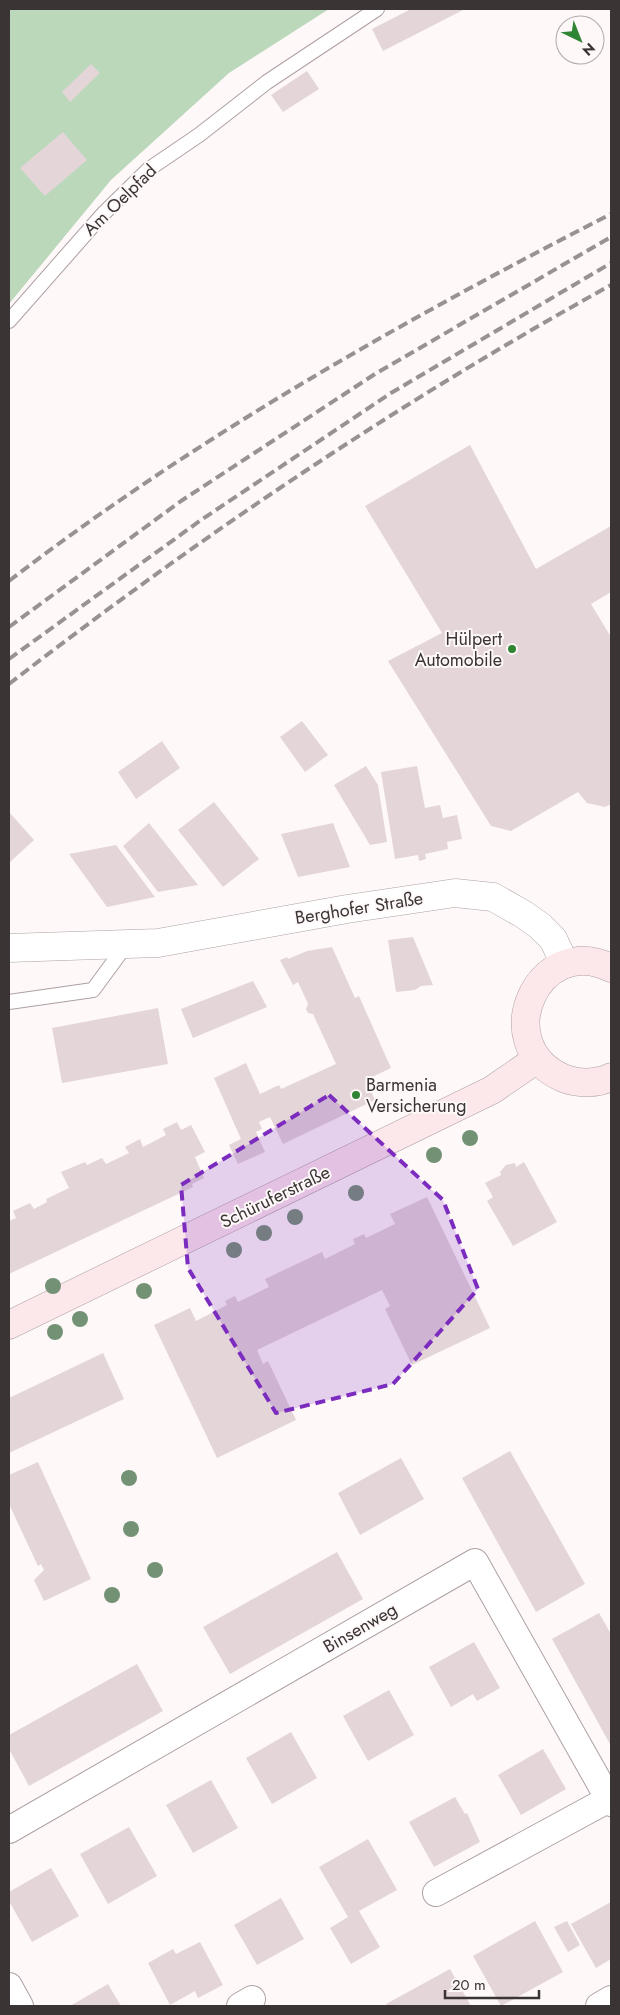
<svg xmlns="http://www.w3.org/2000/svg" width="620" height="2015" font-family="Jost,sans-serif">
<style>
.green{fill:#bcd8bb}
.building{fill:#e4d5d8}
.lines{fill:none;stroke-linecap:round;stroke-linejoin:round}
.service-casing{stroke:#aea0a2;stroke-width:16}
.minor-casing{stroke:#aea0a2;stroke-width:28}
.tertiary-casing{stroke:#aea0a2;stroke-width:29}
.secondary-casing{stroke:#aea0a2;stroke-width:29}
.service{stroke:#fff;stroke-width:14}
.minor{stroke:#fff;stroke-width:26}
.tertiary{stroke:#fff;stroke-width:28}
.secondary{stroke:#fce7eb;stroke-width:28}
.rail{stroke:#989293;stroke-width:4;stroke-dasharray:10 5;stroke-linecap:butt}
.tree{fill:#739174}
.marked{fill:#7b2cbf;fill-opacity:0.2;stroke:#7b2cbf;stroke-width:4;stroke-dasharray:10 6;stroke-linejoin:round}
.poi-dot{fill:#2f8533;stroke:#fef8f9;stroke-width:2}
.labels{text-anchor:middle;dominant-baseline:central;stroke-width:4;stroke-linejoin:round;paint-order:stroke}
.street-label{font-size:18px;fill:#3a3435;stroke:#fef8f9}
.poi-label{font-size:18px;fill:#3a3435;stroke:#fef8f9;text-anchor:end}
</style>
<rect width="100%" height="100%" fill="#fef8f9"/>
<path class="green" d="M9,9H329L229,73L111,180L9,304Z"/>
<path class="building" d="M411,9H465L383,51L372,29Z
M91,64L100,73L70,102L62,92Z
M307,71L319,89L283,112L271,95Z
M63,132L87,160L45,196L20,168Z
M470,445L536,569L611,526V592L591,604L611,637V804L605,807L587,803L578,792L511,831L491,826L388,661L442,633L365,506Z
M302,721L328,755L305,772L280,737Z
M162,741L180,768L136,799L118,772Z
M366,766L378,785L387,842L370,845L334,785Z
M417,766L425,808L440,805L443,818L457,815L462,839L447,842L448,849L425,854L426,859L419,861L418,855L395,859L381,772Z
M214,802L259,859L223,887L178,830Z
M9,812L34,840L9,863Z
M149,823L198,885L158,892L123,846Z
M333,823L350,867L298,877L281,834Z
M116,845L155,897L107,907L69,854Z
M413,937L433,985L421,986L415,990L396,992L388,940Z
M332,947L355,998L359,996L391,1068L366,1080L375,1100L283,1144L270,1117L259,1122L262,1129L256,1132L265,1152L238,1164L229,1145L241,1139L214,1078L246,1063L260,1094L279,1085L281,1089L336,1064L313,1014L308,1013L306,1009L308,1004L298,982L293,985L280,960L287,957L288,959L307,951Z
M253,981L267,1007L193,1038L181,1009Z
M158,1008L168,1064L62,1083L52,1028Z
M177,1122L181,1130L191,1125L205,1152L195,1157L204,1178L192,1184L193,1187L9,1274V1221L16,1218L13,1211L30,1203L34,1209L47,1202L46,1199L69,1188L61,1172L85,1162L87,1165L102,1158L106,1164L129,1153L125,1147L140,1139L143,1147L166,1135L163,1129Z
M524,1162L557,1222L513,1246L487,1201L493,1197L485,1183L501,1175L500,1172L506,1165L515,1163L516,1167Z
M427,1197L490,1328L412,1365L385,1309L390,1306L382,1290L257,1350L263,1364L268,1361L296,1420L217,1458L154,1325L190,1308L196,1321L227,1305L225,1301L235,1296L238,1302L269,1287L265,1279L322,1252L325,1259L355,1244L353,1239L364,1234L366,1238L395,1224L390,1214Z
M103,1353L124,1399L9,1453V1398Z
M510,1451L585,1584L536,1612L462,1478Z
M401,1458L424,1499L360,1535L338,1493Z
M38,1462L91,1579L44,1601L34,1580L44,1570L41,1564L38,1566L9,1504V1475Z
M337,1552L363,1599L230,1674L203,1627Z
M599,1613L611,1634V1746L552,1639Z
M474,1642L500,1688L477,1701L473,1694L451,1707L429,1667Z
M137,1664L163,1711L29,1786L9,1749V1735Z
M389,1690L414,1735L368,1761L343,1716Z
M291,1732L317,1778L272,1804L246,1758Z
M543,1749L566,1789L521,1815L498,1775Z
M211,1780L238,1828L193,1853L166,1805Z
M455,1797L465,1814L467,1813L480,1842L434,1867L409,1822Z
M129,1827L157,1876L108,1904L80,1854Z
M368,1839L397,1890L359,1911L380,1947L351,1964L330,1928L348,1917L319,1867Z
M51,1868L79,1916L32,1942L9,1901V1892Z
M281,1898L304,1939L257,1965L234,1925Z
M611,1902V1959L596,1968L571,1924Z
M535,1921L563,1972L501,2006L473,1956Z
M567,1921L580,1945L568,1952L554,1927Z
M200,1942L223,1985L198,1998L195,1991L170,2005L148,1963L173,1949L176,1954Z
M450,1969L471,2006H387L386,2004Z
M108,1984L121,2006H70Z"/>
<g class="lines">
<defs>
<path id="service" d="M9,321L103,214L149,169L199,135L267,82L377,9
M9,1002L93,990L126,945"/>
<path id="minor" d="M9,1830L475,1562L611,1803
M436,1893L609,1799
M9,1986L20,2006
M240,2006L252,1999
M599,2006L611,1999"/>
<path id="tertiary" d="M9,948L158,943L347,909L455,893L493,897L523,914L540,926L553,939L565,964"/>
<path id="secondary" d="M611,968C539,932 487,1044 563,1078C578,1084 597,1084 611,1077
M9,1325L492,1090L537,1059"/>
</defs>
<use href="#service" class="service-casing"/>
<use href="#minor" class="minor-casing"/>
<use href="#tertiary" class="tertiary-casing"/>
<use href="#secondary" class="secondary-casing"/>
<use href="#service" class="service"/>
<use href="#minor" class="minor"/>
<use href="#tertiary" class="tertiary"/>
<use href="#secondary" class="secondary"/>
<path class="rail" d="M9,581C195,438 402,321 611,214
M9,627L181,501L375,374L611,237
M9,659L201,520L391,393L611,263
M9,684C199,537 401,401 611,285"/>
</g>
<g class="tree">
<circle cx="470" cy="1138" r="8"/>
<circle cx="434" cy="1155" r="8"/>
<circle cx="356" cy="1193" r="8"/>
<circle cx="295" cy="1217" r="8"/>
<circle cx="264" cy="1233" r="8"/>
<circle cx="234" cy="1250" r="8"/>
<circle cx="53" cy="1286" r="8"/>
<circle cx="144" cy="1291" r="8"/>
<circle cx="80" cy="1319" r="8"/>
<circle cx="55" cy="1332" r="8"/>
<circle cx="129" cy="1478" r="8"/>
<circle cx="131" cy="1529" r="8"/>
<circle cx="155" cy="1570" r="8"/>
<circle cx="112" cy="1595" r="8"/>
</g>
<path class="marked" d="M329,1095L443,1200L478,1289L393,1384L276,1413L188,1268L181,1185Z"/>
<g class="poi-dot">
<circle cx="512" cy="649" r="5"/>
<circle cx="356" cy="1095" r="5"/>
</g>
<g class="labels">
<g class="street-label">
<text transform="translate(120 200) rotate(-44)">Am Oelpfad</text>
<text transform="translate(359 908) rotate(-9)">Berghofer Straße</text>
<text transform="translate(275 1197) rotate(-26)">Schüruferstraße</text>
<text transform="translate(360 1628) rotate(-30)">Binsenweg</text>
</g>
<g class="poi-label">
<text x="502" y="639">Hülpert<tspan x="502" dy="21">Automobile</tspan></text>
<text x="366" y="1085" text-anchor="start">Barmenia<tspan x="366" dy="21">Versicherung</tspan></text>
</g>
</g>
<rect width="620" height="2015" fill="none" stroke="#3a3435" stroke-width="20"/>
<g transform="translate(580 40) rotate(137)"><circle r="24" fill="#fef8f9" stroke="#b0aaab"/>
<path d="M0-4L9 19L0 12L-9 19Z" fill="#2f8533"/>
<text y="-8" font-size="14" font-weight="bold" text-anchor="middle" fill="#3a3435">N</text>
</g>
<path d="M445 1990v8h94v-8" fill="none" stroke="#3a3435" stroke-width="2.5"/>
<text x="452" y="1990" font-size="15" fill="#3a3435" stroke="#fef8f9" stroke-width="4" paint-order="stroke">20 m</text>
</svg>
